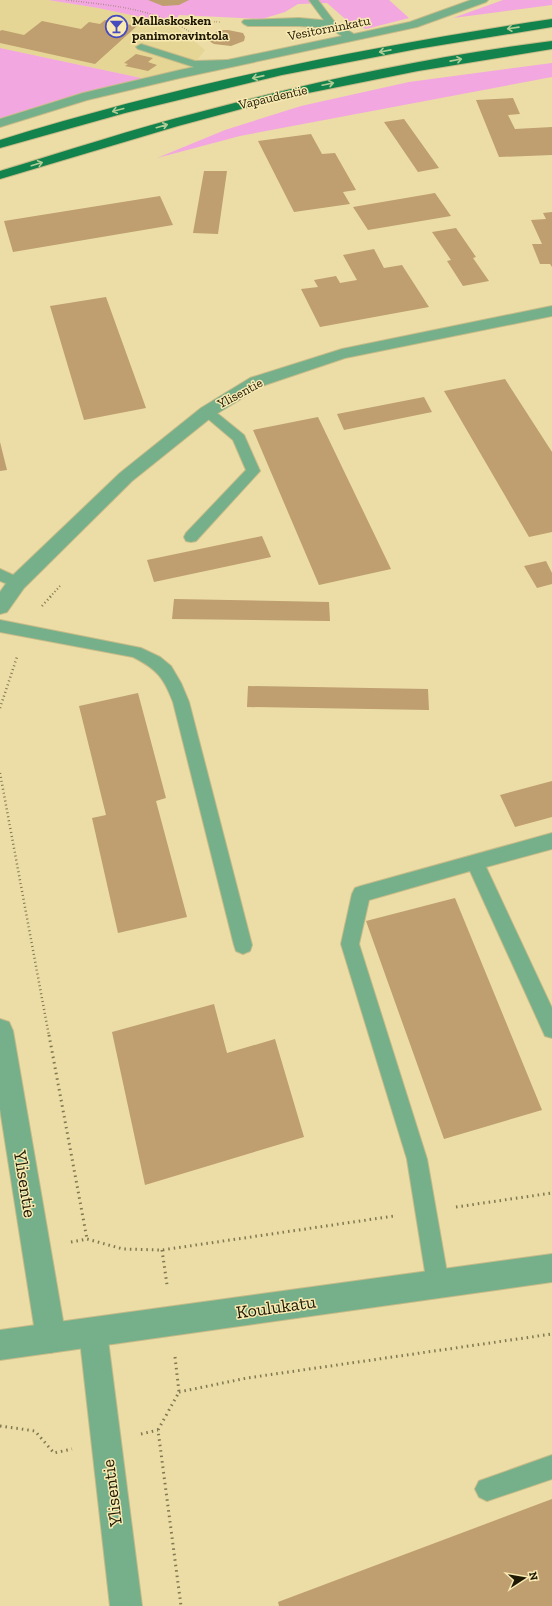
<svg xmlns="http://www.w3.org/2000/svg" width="552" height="1606" font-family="'Zilla Slab',serif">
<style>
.built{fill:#e6d695}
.green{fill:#f2a7e0}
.building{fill:#bf9e6f}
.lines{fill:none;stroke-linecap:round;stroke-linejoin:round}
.service-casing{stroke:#c6ba88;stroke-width:2}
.minor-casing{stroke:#c6ba88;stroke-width:2}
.tertiary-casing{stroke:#c6ba88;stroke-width:2}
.primary-casing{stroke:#c6ba88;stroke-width:2}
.path-far3{stroke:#817751;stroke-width:1.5;stroke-dasharray:0.5 2;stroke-linecap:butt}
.path-far2{stroke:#817751;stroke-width:2;stroke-dasharray:1 2.5;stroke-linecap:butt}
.path-far1{stroke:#817751;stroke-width:2.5;stroke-dasharray:1 3;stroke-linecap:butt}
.path{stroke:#817751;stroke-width:3;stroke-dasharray:1.5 4;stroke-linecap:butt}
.service{fill:#75b08a;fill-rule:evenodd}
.minor{fill:#75b08a;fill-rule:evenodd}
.tertiary{fill:#75b08a;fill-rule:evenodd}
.primary{fill:#12834d;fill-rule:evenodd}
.oneway{stroke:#b3cb94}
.labels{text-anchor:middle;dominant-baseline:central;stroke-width:3;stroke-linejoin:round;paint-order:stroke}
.far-poi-label{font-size:13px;font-weight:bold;fill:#1f1904;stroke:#f8eab2;text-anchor:start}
.far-street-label{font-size:13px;fill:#1f1904;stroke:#f8eab2}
.near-street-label{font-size:18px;fill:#1f1904;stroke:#f8eab2}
</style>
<rect width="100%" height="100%" fill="#ebdda5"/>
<path class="built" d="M0,0H48L98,8L173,24L205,50L194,64L183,70L146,79L0,48Z"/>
<path class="green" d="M48,0H389L409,18L366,29L351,24L327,3L298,4L285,12L262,19L179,15L173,24L98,8Z
M503,0H552V5L453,18Z
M0,48L146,79L55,101L0,119Z
M552,63V77L240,136L157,158L225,130L301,106L409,82Z"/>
<path class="building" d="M148,0H189L179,5L163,6Z
M105,20L137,26L95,64L0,43V31L2,30L24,35L42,21L81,29L89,22L100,24Z
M219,30H228L243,33L245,37L244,41L231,46L214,44L209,41V37Z
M136,54L153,58L148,62L157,65L148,71L125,66L128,64L124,63Z
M513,98L520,114L508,115L515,129L552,127V155L499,157L476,100Z
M404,119L439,168L418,172L384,122Z
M311,134L322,154L335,153L356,190L343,192L350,204L294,212L258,141Z
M204,171H227L218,234L193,233Z
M435,193L451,216L368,230L353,207Z
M160,196L173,225L13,252L4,221Z
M552,212V267L550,264H540L532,244H542L531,220L546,219L543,213Z
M456,228L476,257L473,258L489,281L463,286L447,261L451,260L432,232Z
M374,249L384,268L402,265L429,307L320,327L301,289L318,287L314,280L336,276L340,283L357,280L343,255Z
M106,297L146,408L84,420L50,306Z
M505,379L552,452V532L529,537L444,391Z
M424,397L432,412L344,430L337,414Z
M318,417L391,569L319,585L253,430Z
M0,442L7,470L0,471Z
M262,536L271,557L154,582L147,560Z
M546,561L552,573V584L537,588L524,566Z
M174,599L329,602L330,621L172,619Z
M248,686L428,689L429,710L247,707Z
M138,693L166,798L156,801L187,917L118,933L92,818L106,815L79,706Z
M552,781V817L515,827L500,795Z
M455,898L542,1110L444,1139L366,921Z
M214,1004L227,1053L275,1039L304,1137L145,1185L112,1032Z
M552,1499V1606H279L278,1602Z"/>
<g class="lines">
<defs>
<path id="service" d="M309,0H318L337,25L335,27H329Z
M141,44L195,61L228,60L233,63L228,66L194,67L138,49L136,47Z
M207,408L212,409L244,435L260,471L196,541L191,542L186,541L184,537L186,533L246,470L233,440L200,412L202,409Z
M0,569L22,579L24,583L22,587L17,588L0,581Z
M0,620L141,648L160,657L171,666L181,683L189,702L252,945L250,951L243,954L236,951L234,945L173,702C164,678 157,669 133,657L0,632Z
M552,833V849L486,867L552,1008V1038L545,1036L470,871L369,900L359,944L427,1159L449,1284L446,1292L438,1295L430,1292L427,1284L407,1159L341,944L352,894L355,888L361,886Z
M552,1455V1479L487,1501L479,1497L475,1489L479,1481Z"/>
<path id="minor" d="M471,0H488L486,2L417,27L180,78L87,100L0,127V119L83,93L180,70L342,36L329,28L299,26H248L244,24L242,22L244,20L299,18L332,21L354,34L410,22Z
M552,306V316L345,358L262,386L213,416L132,481L24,588L7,612L0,614V592L10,578L120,473L201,408L250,378L342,349Z
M0,1019L9,1022L13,1031L66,1338L61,1348L51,1353L41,1348L36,1338L0,1109Z
M93,1318L103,1322L107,1332L142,1606H110L79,1332L83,1322Z"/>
<path id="tertiary" d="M552,1254V1282L0,1360V1330Z"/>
<path id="primary" d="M552,19V27L417,49L282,75L125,113L0,148V140C180,84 366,47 552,19Z
M552,41V49L418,71L278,99L178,126L0,179V171C66,151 133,129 200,112C315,81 434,56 552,41Z"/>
</defs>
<use href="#service" class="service-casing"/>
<use href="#minor" class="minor-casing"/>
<use href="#tertiary" class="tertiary-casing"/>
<use href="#primary" class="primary-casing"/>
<path class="path-far3" d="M66,0C115,6 158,8 199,38
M174,20L221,22"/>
<path class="path-far2" d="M50,597L60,586"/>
<path class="path-far1" d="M42,606L51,596
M0,708L17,657
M0,773L49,1036"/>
<path class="path" d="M49,1035L87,1239
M456,1207L552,1193
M71,1242L87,1239L123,1249L162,1250L394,1216
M162,1250L167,1285
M175,1357L179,1392L158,1430L181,1606
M179,1392L247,1378L552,1334
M0,1426L35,1431L54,1453L72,1449
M141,1434L158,1430"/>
<use href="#service" class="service"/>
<use href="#minor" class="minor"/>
<use href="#tertiary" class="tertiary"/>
<use href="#primary" class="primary"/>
</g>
<defs><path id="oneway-shaft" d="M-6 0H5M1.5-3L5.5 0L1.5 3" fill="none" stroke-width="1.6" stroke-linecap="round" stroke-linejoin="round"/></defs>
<g class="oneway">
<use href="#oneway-shaft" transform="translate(513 28) rotate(172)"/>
<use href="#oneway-shaft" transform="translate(385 51) rotate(169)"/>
<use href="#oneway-shaft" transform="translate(456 60) rotate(-11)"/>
<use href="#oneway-shaft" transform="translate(258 77) rotate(167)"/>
<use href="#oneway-shaft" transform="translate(328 84) rotate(-12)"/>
<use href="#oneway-shaft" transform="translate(118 110) rotate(165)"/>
<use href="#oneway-shaft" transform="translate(162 126) rotate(-16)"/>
<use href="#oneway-shaft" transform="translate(37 164) rotate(-17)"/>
</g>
<defs>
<symbol id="bar-ring" viewBox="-11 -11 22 22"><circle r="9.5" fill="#f8eab2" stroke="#474bc0" stroke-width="1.5"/><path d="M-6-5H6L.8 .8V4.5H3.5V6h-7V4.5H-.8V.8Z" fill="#474bc0"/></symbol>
</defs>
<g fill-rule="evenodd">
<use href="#bar-ring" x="104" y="14" width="25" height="25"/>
</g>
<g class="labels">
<g class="far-poi-label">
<text x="132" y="20">Mallaskosken<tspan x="132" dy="15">panimoravintola</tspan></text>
</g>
<g class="far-street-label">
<text transform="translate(329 28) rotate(-11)">Vesitorninkatu</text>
<text transform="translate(273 97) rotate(-13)">Vapaudentie</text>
<text transform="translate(240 393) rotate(-28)">Ylisentie</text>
</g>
<g class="near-street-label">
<text transform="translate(25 1184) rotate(81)">Ylisentie</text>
<text transform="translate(276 1307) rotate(-8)">Koulukatu</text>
<text transform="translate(112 1493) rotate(-97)">Ylisentie</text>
</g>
</g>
<g transform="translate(524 1578) rotate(78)" stroke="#f8eab2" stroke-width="3" paint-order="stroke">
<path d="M0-3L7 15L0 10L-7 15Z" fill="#1f1904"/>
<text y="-6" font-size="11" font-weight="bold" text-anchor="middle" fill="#1f1904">N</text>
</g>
</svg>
